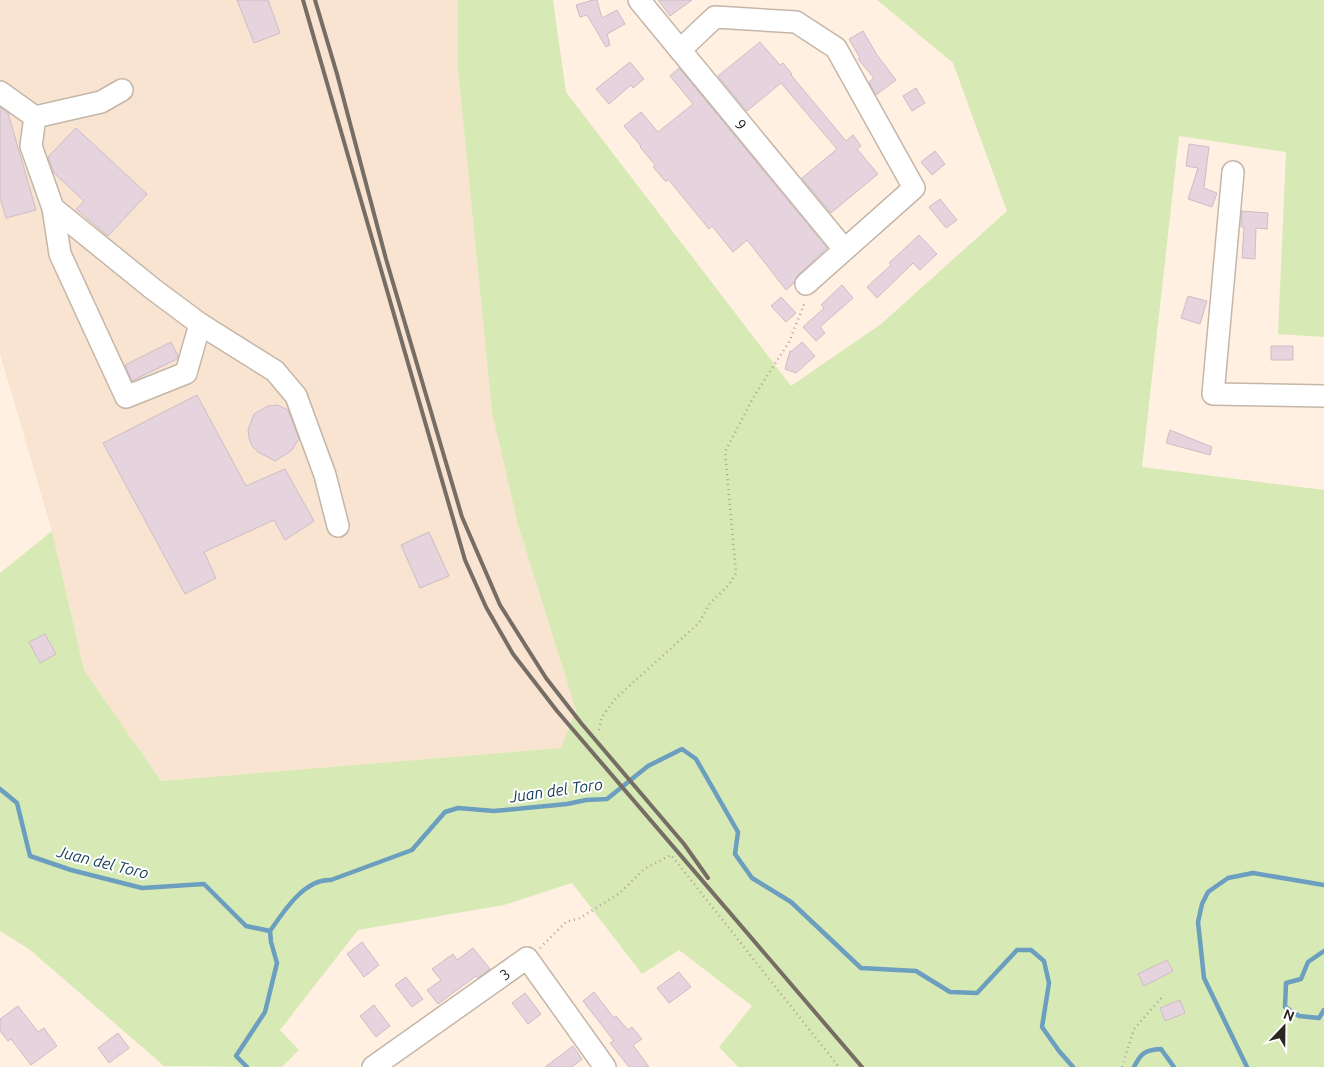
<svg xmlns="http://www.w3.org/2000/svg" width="1324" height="1067" font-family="Ubuntu,sans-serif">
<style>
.built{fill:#f8e4d0}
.green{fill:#d7e9b4}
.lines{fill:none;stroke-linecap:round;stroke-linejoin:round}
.stream{stroke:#6b9ebf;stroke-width:4.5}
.building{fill:#e5d3dd;stroke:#cebcc6}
.minor-casing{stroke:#c4b6a8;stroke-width:24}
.path{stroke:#afa398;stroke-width:2.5;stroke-dasharray:1 4;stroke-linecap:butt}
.minor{stroke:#fff;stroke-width:21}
.rail{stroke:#766d65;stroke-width:4}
.labels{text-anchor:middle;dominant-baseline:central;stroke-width:4;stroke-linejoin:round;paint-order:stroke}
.street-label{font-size:15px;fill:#2d2722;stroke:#fff}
.water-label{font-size:16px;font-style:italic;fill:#143d55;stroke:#fff}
</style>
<rect width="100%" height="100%" fill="#fff0e2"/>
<path class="built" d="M0,0H458V69L492,412L518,525L576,710L561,748L161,781L84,670L52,531L0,354Z"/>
<path class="green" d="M458,0H553L566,92L791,386L881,324L1007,211L953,63L877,0H1324V337L1278,334L1286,152L1179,136L1142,467L1324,490V1067H738L719,1047L752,1006L679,950L642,974L572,883L504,905L358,930L280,1030L299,1050L282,1067L164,1066L29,949L0,931V573L52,531L84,670L161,781L561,748L576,710L518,525L492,412L458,69Z"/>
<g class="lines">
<path class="stream" d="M0,789L17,803L30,856L71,870L142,888L204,884L246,926L270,931
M270,931C284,911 305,878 331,880L412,850L445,812L458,808L494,811L567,804L586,800L607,799L648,766L682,749L696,759L738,832L735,854L752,878L791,902L861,968L916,971L950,992L977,993L1017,950H1031L1044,961L1049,983L1042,1027L1059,1051L1073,1067
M1324,951L1308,962L1301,979L1286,983L1285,1007L1299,1016L1319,1018L1324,1010
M247,1067L236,1056L265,1012L277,963L271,942L270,931
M1134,1067C1141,1053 1145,1050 1161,1049L1174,1067
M1247,1067L1204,978L1198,922L1202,904L1208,892L1228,878L1253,873L1324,885"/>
</g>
<path class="building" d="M237,0H268L280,33L254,43Z
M593,0H597L602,18L617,10L625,24L607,34L610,45L606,47L587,15L580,17L576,5Z
M658,0H692L670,16Z
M863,31L877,55L896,80L876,95L869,82L874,78L858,59L860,58L849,39Z
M760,42L780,65L783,63L792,74L791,75L846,141L853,135L861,146L857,149L878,174L831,213L802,178L837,149L781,83L747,111L718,76Z
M630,62L644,79L633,88L631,85L609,104L596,89Z
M679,68L827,248L798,275L794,283L786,290L747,240L733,252L712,226L709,229L668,179L666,182L653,167L655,165L640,147L641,146L624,126L641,112L658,132L693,104L670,76Z
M916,88L925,103L912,111L903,96Z
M0,107L8,113L36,210L6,218L0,198Z
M76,128L147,194L108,236L76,209L84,201L54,173L48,157Z
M1189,144L1209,147L1204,188L1217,193L1212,207L1188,199L1198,168L1186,166Z
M935,151L945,164L932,175L921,162Z
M940,199L957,220L946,228L929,207Z
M1242,211L1268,213L1267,229L1256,228L1255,259L1242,258L1244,227H1241Z
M919,235L937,254L920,270L913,263L877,298L867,287L891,265L889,263Z
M842,285L853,298L820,327L825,333L816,341L803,327L824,308L821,305Z
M1188,296L1207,301L1200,324L1181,318Z
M781,297L796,313L786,322L771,306Z
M171,342L178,356L177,359L132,381L125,365Z
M802,342L815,356L796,373L785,369L790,351H792Z
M1271,346H1293V360H1271Z
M197,395L246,486L285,469L314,521L285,540L274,520L204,552L216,578L185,594L103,443Z
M277,405L288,410L299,439L291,451L275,461L258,452L252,446L249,438L248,430L254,414L268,406Z
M1170,430L1212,447L1210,455L1166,443Z
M429,532L449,576L420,588L401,545Z
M45,634L56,654L40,663L29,642Z
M362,942L379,965L364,977L347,954Z
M473,948L490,969L478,978L476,976L438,1004L427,990L441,980L432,969L453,954L457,960Z
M1167,960L1173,971L1144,986L1138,974Z
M679,972L691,987L669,1003L657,988Z
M406,977L423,999L412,1007L395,985Z
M594,992L614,1018L616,1016L628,1030L632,1027L642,1039L633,1045L649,1067H629L610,1043L614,1041L583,1001Z
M525,993L541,1014L528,1024L512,1003Z
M1180,1000L1185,1013L1165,1021L1160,1008Z
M374,1005L390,1026L376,1037L360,1016Z
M18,1006L38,1032L44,1028L57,1046L31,1065L11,1039L8,1041L0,1031V1019Z
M118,1033L129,1048L109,1063L98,1048Z
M573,1046L582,1059L572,1067H545Z"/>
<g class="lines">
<defs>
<g id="minor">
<path id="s1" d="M639,0L844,249"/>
<path d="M680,50L715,17L796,22L836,48L914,188L806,284"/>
<path d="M0,92L35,117L31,146L53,208L153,289L200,324L275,371L296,396L325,475L338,526"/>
<path d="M35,117L101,102L122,90"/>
<path d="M1233,172L1213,394L1324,396"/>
<path d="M53,208L60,254L126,397L186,373L200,324"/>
<path id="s2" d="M373,1067L527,958L605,1067"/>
</g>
</defs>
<use href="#minor" class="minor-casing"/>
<path class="path" d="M599,730L602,717L616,698L699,623L710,603L729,585L736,573L725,452L753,398L789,342L805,302
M540,948L566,922L580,918L620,893L644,869L671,855L839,1067
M1122,1067L1134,1029L1164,995"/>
<use href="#minor" class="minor"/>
<path class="rail" d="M303,0L465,560L486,607L513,654L557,711L862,1067
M315,0L337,74L386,259L462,517L500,605L546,678L581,723L684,844L708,878"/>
</g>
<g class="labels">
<g class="street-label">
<text stroke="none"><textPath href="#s1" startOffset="161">9</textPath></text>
<text stroke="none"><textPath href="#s2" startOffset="161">3</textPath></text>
</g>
<g class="water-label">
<text transform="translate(556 790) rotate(-8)">Juan del Toro</text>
<text transform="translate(103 862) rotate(14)">Juan del Toro</text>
</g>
</g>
<g transform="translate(1284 1027) rotate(22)" stroke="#ffffff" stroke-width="4" paint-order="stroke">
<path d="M0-4L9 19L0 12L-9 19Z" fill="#2d2722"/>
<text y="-8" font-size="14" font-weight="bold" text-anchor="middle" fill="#2d2722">N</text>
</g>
</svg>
